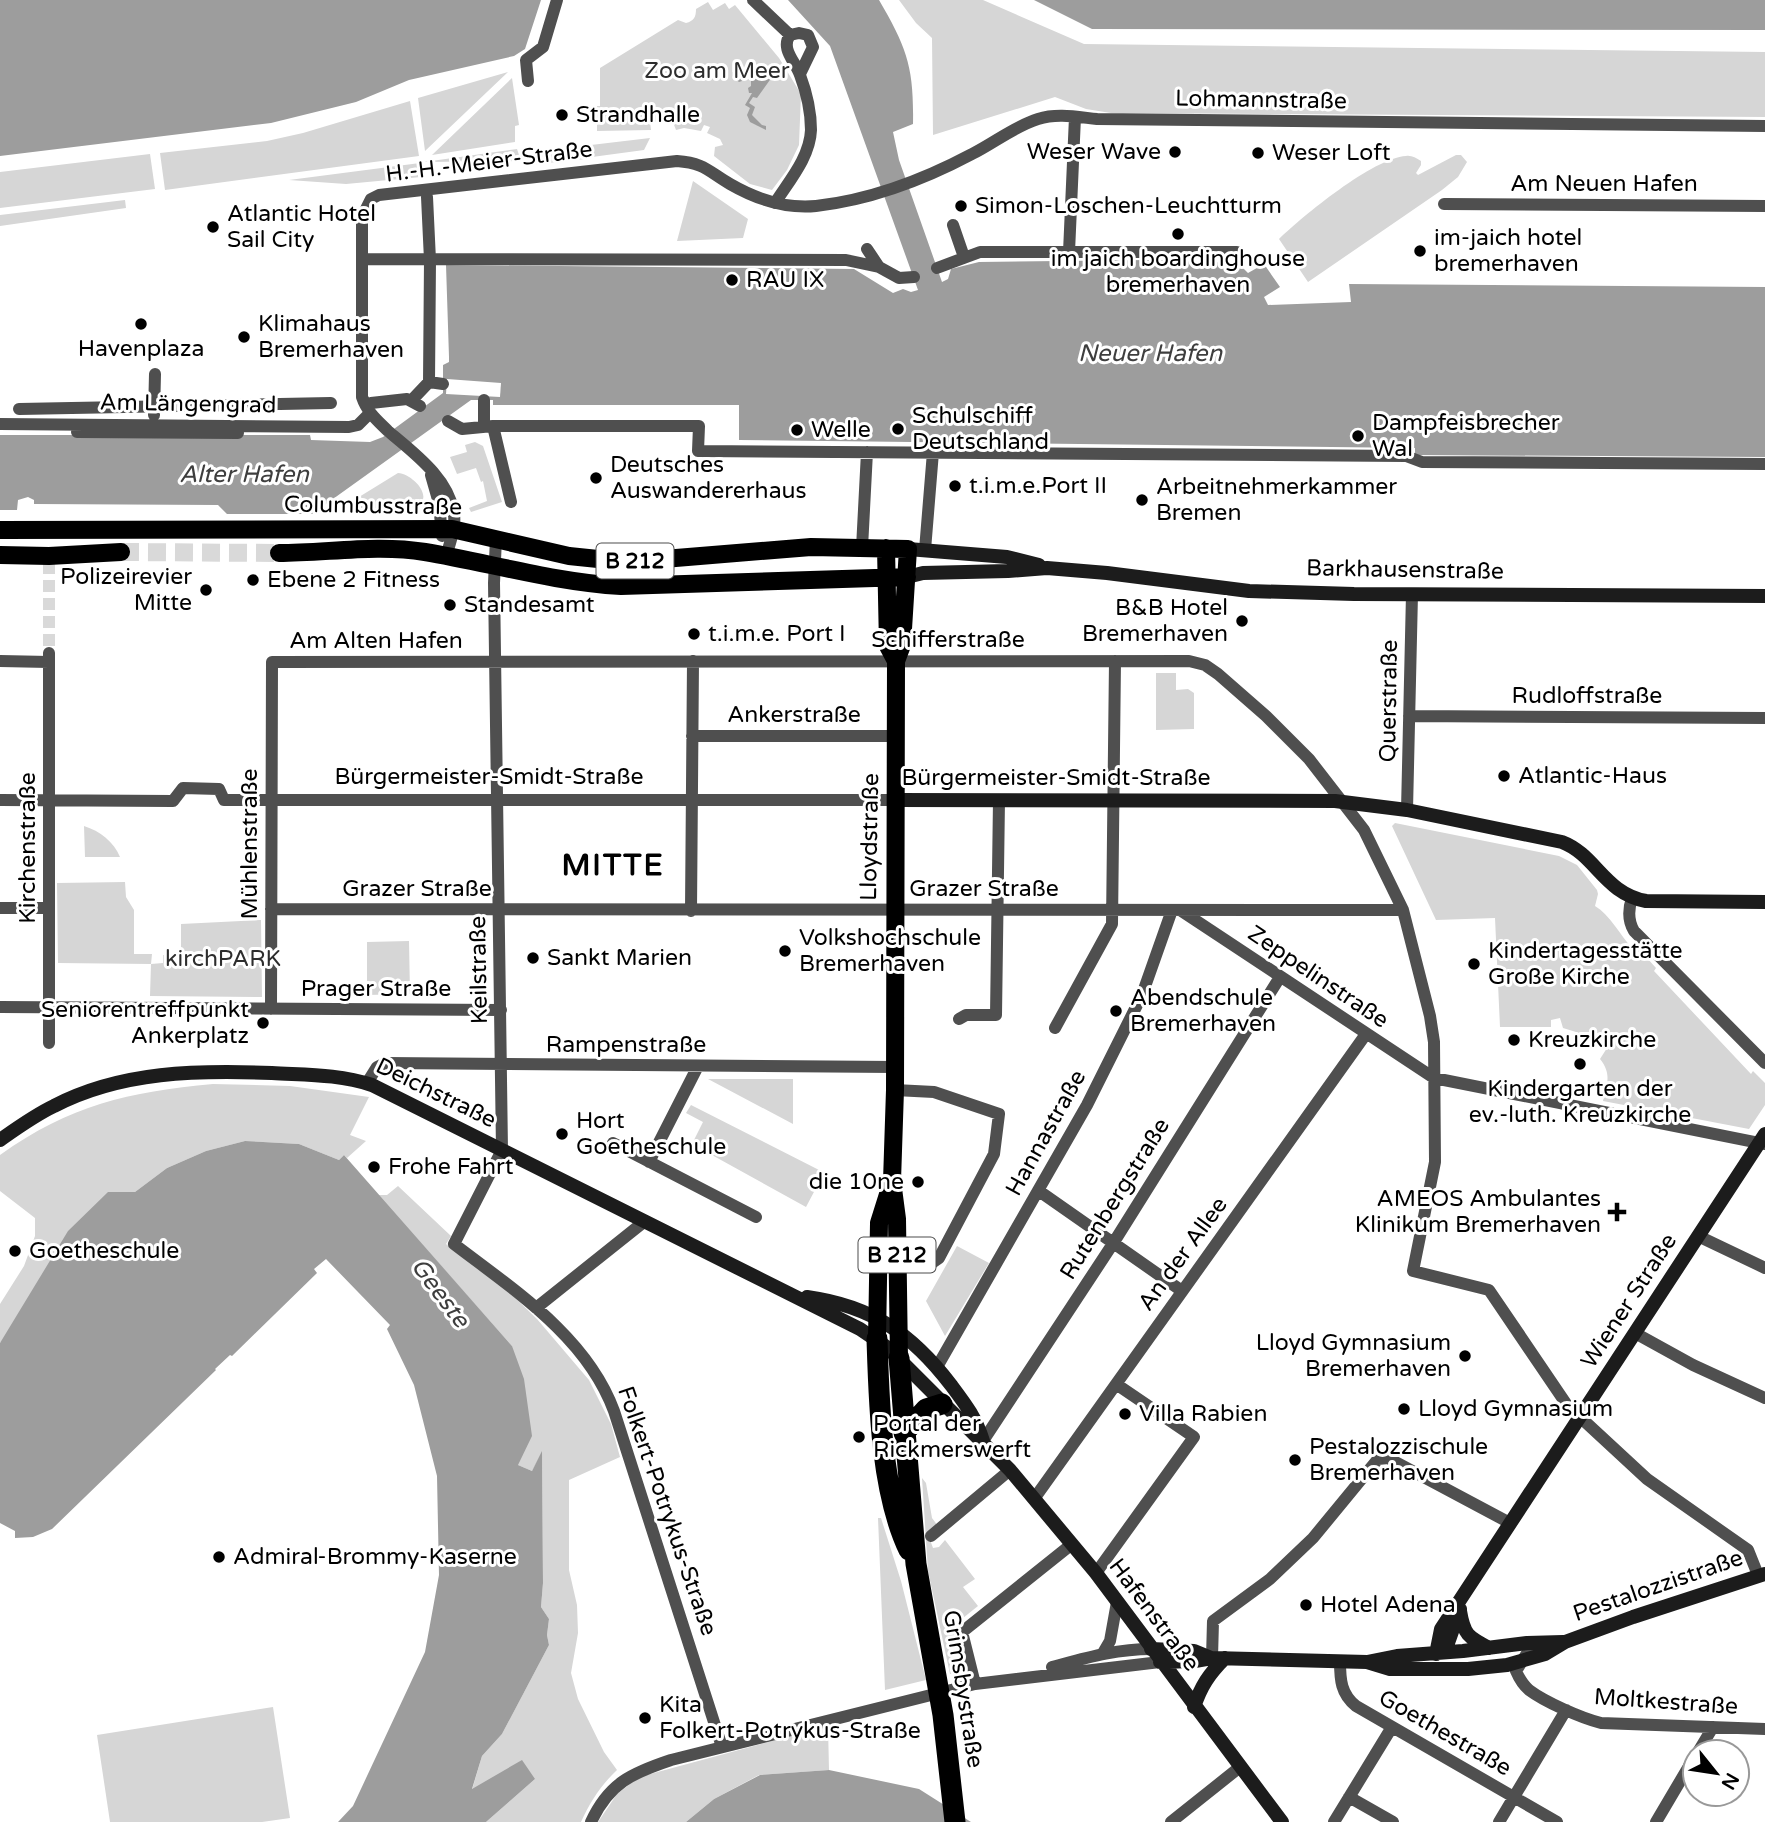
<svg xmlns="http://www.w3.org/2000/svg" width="1765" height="1822" font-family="'Varela Round',sans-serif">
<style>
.green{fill:#d6d6d6}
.water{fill:#9d9d9d}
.pier{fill:#fff}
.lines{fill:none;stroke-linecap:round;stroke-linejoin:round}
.street-tunnel{stroke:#d9d9d9;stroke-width:12;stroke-dasharray:12 6;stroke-linecap:butt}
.primary-tunnel{stroke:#d9d9d9;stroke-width:18;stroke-dasharray:18 9;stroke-linecap:butt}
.street{stroke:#4f4f4f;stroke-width:12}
.secondary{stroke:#1c1c1c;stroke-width:14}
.primary{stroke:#000;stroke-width:18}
.highway{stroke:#000;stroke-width:21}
.poi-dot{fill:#000;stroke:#fff;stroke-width:2.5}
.labels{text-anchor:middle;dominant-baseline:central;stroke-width:6;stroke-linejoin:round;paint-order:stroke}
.shield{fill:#fff;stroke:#4c4c4c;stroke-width:2}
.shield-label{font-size:21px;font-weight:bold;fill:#000}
.park-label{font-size:23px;fill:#2d2d2d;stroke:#fff}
.street-label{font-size:23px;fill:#000;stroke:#fff}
.poi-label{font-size:23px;fill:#000;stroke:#fff;text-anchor:start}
.water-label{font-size:24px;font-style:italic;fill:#3e3e3e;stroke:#fff}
.district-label{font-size:30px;font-weight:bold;letter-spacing:2px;fill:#000;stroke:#fff}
</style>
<rect width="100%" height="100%" fill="#fff"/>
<path class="green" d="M899,0H983L1084,44L1765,52V117L1111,113L1086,109L1055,97L933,135L932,38L916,23Z
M708,2L713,10L725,3L729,9L735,5L779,58L801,94L799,145L787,170L772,190L750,184L714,156L715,147L723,145L720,139L707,133L710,127L704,125L701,131L684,128L676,130L673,122L677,123L676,120L650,122L651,130L597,131V106H600V68L678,20L686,23C694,21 696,17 696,9Z
M508,72L425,151L418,98Z
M512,78L519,125L515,126V142L432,155Z
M410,101L419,156L165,190L160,153L267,141L303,133Z
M650,138L644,150L592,157L591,145Z
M585,147L586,159L528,165V158L532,152Z
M517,149L521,161L424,162Z
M150,154L155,189L0,208V172Z
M1456,155H1461L1467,162L1458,177L1442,190L1308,282L1279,239C1303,216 1373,158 1406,156C1411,155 1416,158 1421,161V165L1416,173L1418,175Z
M420,163L421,177L346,184L289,180Z
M693,181L748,219L743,238L677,241Z
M125,200L126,208L0,226V215Z
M475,442L483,446L502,502L471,512L469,508L487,501L483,481L481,482L476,468L457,474L450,457L467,452L465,445Z
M398,473C413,474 435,498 416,506C406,511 368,508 355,508L359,497Z
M1156,673H1176V690L1188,689L1194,693V729L1156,730Z
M1395,823L1559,856L1577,865L1597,890L1598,894L1595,906C1610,915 1620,935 1632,948H1638L1656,968L1654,971L1751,1074L1753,1071L1765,1083V1105L1749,1129L1603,1101C1607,1084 1612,1074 1600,1059L1607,1048L1576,1032L1563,1028L1560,1018L1551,1020V1027H1500L1495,918L1436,920L1392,826Z
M84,826C100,831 114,842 120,857H85Z
M125,882L126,897L134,910V954H152L151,964L163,963V955H181V924L261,920L262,997L150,996L151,964L58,963L57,883Z
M409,941L410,994L367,995V942Z
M708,1079H793V1124Z
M213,1084L290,1086L369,1097L350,1135L366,1141L347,1158L344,1155L339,1160L299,1144L245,1141L206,1151L167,1168L135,1192L0,1343V1304L24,1266L35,1236V1218L0,1191V1155C70,1105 128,1092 213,1084Z
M691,1105L821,1171L814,1185L815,1190L806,1207L692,1144L703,1122L686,1113Z
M398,1186L451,1236L446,1244L509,1292L537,1319L589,1380L611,1424L620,1457L569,1480V1570L577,1605L578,1633L571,1673L578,1699L604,1752L617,1770C601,1785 590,1802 581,1822H486L535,1779L472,1790L482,1756L502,1734L549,1645L547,1635L549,1619L541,1607L543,1583L542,1453L532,1471L518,1465L512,1346L378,1195H387Z
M957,1246L989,1263L945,1336L926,1301Z
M922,1478L926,1483L932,1518L938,1526L929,1537L933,1548L939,1547L945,1540L975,1579L963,1587L978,1606L953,1626L964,1671L950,1674L928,1571Z
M878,1518H881L901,1581L926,1680L885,1690Z
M273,1707L290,1818L262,1822H110L97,1735Z
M828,1726L829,1770L759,1775L714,1799L686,1822H598L617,1794L639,1777Z"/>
<path class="water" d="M0,0H541L525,49L514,56L409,80L356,102L271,123L0,156Z
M788,0H879C907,48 914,67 913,124L893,132L899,160L942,282L948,279L951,269L979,262L1147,260L1238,263L1248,273L1264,264L1280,287L1264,297L1268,305L1351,302L1349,284L1765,287V457L1415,455V448L739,440V405H493V400H471L312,514H227L218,505L34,504V500L28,497L18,500L17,510H0V435H310L311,440L370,442L383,437L443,393V365L449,362V357L446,265L854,269L893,293L903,289L911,292L918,290L830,46Z
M1034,0H1765V30L1092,29Z
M774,63L777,70L757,98L753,97L749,103L755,107L752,115L762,125L766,126V130L750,122L747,115L750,108L745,105L752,93H749L748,88L751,86V78L744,76L742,81L739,82L732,76V72H739L747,67L755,75L761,77L766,74L765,68Z
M245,1141L299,1144L339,1160L344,1155L512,1346L524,1379L532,1436L518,1465L532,1471L542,1451L543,1583L541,1607L549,1619L547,1635L549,1645L502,1734L482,1756L472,1789L522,1760L535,1779L486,1822H338L353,1806L425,1652L439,1575L437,1476L414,1385L387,1329L390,1325L326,1259L314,1269L317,1273L232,1356L230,1355L215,1369L216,1370L52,1529L33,1537L15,1538V1531L0,1523V1343L68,1231L108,1192H135L167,1168L206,1151Z
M829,1770L919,1789L971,1822H686L714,1799L760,1775Z"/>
<path class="pier" d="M447,379L501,383L500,397L446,394Z"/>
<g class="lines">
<path class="street-tunnel" d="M49,562V653"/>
<path class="primary-tunnel" d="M121,552L279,553"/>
<path class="street" d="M753,0L790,35
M528,81L526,60L543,47L557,0
M775,203C789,181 810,157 811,130C811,113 806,91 800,75C796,62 780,49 790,35L799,33L808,35L813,47L800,74
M1444,204L1765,206
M953,225L964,257
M867,249L879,267
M1069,252L1075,117
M367,259L846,260L879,267L899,278L914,277
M937,268L980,252H1237
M429,382L443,384
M484,400V427
M411,401L429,382L430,260L427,197
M371,403L407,399L420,406
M19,409L331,403
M154,415L155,374
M448,421L462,429L493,426H699L698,451L1406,456L1422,462L1765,464
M0,424L349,427L358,425L370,413
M493,426L511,502
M77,432L238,433
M431,475L439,503L442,536
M496,538L494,583L502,1150L454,1244C514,1290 587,1337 614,1411L722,1747
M862,548L867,452
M925,550L933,452
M446,557C449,545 456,528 454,515C450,479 414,453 388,431C377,420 367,412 362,397V217L371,199L379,195L677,161C704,163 708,171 730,184C756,199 785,209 816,206C869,200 925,179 972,154C994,143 1015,126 1038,119C1057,113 1077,117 1097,119L1765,126
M49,653V1043
M0,661L49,662
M1409,716L1765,718
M692,736H896
M0,800L173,801L183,788L219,789L224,800H895
M1407,810L1412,594
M1632,898C1628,910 1628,921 1634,931L1765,1063
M0,908H49
M271,909L1403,910
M1180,910L1434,1078L1765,1144
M691,911L693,661
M0,1007L501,1010
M271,1009L272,662L1189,661L1205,665L1218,674L1266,716L1309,759L1364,830L1403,910L1430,1016L1434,1042L1435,1162L1413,1271L1489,1290L1567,1405L1647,1479L1748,1550L1758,1575
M959,1019L966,1015H996L999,800
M1055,1028L1112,924L1115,661
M367,1083L377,1067L385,1063L895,1067
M895,1090L934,1092L999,1114L994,1154L939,1258L926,1267H897
M613,1143L756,1217
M649,1162L698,1066
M1039,1191L1182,1291
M1698,1236L1765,1268
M536,1308L645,1221
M1635,1333L1693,1365L1765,1398
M937,1367L1087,1105L1142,995L1172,910
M983,1441L1114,1242L1280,977
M1034,1499L1366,1034
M931,1536L1010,1470
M1096,1573L1194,1437L1116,1384
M1534,1642L1516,1671C1519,1678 1523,1685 1529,1690C1545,1702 1581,1718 1601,1723L1765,1729
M1103,1653L1110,1641L1117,1602
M1212,1658L1213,1621L1270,1579L1313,1538L1378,1459L1388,1458L1510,1523
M1340,1661C1340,1680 1341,1694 1356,1706L1557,1822
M1052,1667C1086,1658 1116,1649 1151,1649
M975,1684L962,1632L1072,1544
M1698,1752L1713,1727
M1349,1797L1393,1822
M591,1822C609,1783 632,1773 671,1760L975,1684L1160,1662
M1171,1822L1240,1767
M1334,1822L1392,1727
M1499,1822L1566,1710
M1656,1822L1695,1756"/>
<path class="secondary" d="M908,549L1007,557L1039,565
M907,577L923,573L1008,571L1047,568L1107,573L1249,591L1354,594L1765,596
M895,800L1335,801L1407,810L1562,842C1596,855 1604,893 1646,901L1765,902
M0,1140C17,1128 35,1115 54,1106C121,1071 198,1070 272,1073C306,1075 339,1074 372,1085L860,1329L888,1348L1010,1470L1096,1573L1282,1822
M807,1297C872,1306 912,1334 951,1385C966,1405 976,1418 983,1441
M1460,1611C1464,1635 1468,1637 1489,1648
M1151,1649L1194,1651L1211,1658
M1436,1654L1441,1629L1765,1134
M1436,1654L1448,1643L1460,1609
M1160,1662L1195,1661L1212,1658L1367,1662L1397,1656L1463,1651L1527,1643L1563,1642
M1367,1662L1390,1669H1468L1507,1665L1545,1654L1565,1642L1633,1617L1765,1574
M1194,1707C1201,1686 1209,1674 1225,1658"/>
<path class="primary" d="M0,530L452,529L569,556L627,562L811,547L908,549L902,645L896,661L895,1090L892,1181L897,1219L899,1358
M886,548L888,646L896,661
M279,553C327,553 377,544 425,552C490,563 554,582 621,586L907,577
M0,555L49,556L121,552
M877,1339L879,1223L890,1188"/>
<path class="highway" d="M877,1339C879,1403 881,1492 909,1550
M899,1358L916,1564L943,1715L955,1822
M904,1433L926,1409L942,1404"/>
</g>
<g class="poi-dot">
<circle cx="562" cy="115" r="7"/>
<circle cx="1175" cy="152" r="7"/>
<circle cx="1258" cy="153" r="7"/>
<circle cx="961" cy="206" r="7"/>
<circle cx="213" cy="227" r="7"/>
<circle cx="1178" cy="234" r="7"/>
<circle cx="1420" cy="251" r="7"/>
<circle cx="732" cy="280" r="7"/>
<circle cx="141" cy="324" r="7"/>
<circle cx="244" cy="337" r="7"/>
<circle cx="898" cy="429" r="7"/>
<circle cx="797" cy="430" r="7"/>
<circle cx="1358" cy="436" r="7"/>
<circle cx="596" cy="478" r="7"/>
<circle cx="955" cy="486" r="7"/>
<circle cx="1142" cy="500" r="7"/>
<circle cx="253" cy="580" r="7"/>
<circle cx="206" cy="590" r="7"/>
<circle cx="450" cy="605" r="7"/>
<circle cx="1242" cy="621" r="7"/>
<circle cx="694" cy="634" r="7"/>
<circle cx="1504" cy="776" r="7"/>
<circle cx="785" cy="951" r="7"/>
<circle cx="533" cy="958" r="7"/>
<circle cx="1474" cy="964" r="7"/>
<circle cx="1116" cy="1011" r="7"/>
<circle cx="263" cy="1023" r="7"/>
<circle cx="1514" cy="1040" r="7"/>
<circle cx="1580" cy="1064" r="7"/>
<circle cx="562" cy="1134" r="7"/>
<circle cx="374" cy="1167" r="7"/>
<circle cx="918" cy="1182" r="7"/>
<path d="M1613.5 1201.5h7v7h7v7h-7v7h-7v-7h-7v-7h7z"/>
<circle cx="15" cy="1251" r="7"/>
<circle cx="1465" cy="1356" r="7"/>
<circle cx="1404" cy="1409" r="7"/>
<circle cx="1125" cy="1414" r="7"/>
<circle cx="859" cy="1437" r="7"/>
<circle cx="1295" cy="1460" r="7"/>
<circle cx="219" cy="1557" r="7"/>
<circle cx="1306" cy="1605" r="7"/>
<circle cx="645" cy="1718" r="7"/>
</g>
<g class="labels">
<g class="shield">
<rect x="596.5" y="543.5" width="77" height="35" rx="5"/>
<rect x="858.5" y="1237.5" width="77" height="35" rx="5"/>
</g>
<g class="shield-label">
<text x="635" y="561">B 212</text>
<text x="897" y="1255">B 212</text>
</g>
<g class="park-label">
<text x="717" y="71">Zoo am Meer</text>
<text x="223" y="959">kirchPARK</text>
</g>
<g class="street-label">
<text transform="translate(1261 100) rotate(1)">Lohmannstraße</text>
<text transform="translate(489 162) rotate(-7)">H.-H.-Meier-Straße</text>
<text x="1604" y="184">Am Neuen Hafen</text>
<text transform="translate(188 404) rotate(1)">Am Längengrad</text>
<text transform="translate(373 506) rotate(1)">Columbusstraße</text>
<text transform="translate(1405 570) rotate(1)">Barkhausenstraße</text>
<text x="948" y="640">Schifferstraße</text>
<text x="376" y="641">Am Alten Hafen</text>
<text x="1587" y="696">Rudloffstraße</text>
<text transform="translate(1389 701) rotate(-89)">Querstraße</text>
<text x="794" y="715">Ankerstraße</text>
<text x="489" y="777">Bürgermeister-Smidt-Straße</text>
<text x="1056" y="778">Bürgermeister-Smidt-Straße</text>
<text transform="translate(870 837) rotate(-89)">Lloydstraße</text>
<text transform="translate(250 844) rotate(-90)">Mühlenstraße</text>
<text transform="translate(28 848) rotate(-90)">Kirchenstraße</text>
<text x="417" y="889">Grazer Straße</text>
<text x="984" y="889">Grazer Straße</text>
<text transform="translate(479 970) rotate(-91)">Keilstraße</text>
<text transform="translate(1318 977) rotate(34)">Zeppelinstraße</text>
<text x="376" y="989">Prager Straße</text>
<text x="626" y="1045">Rampenstraße</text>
<text transform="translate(436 1093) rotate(26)">Deichstraße</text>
<text transform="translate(1046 1133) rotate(-61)">Hannastraße</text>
<text transform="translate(1115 1199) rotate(-58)">Rutenbergstraße</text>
<text transform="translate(1183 1254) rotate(-54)">An der Allee</text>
<text transform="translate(1629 1301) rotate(-57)">Wiener Straße</text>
<text transform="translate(667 1511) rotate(71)">Folkert-Potrykus-Straße</text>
<text transform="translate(1658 1586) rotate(-19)">Pestalozzistraße</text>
<text transform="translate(1154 1615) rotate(53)">Hafenstraße</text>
<text transform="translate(963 1689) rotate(81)">Grimsbystraße</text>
<text transform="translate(1666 1702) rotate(4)">Moltkestraße</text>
<text transform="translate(1445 1733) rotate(30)">Goethestraße</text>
</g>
<g class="poi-label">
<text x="576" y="115">Strandhalle</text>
<text x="1161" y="152" text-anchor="end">Weser Wave</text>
<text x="1272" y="153">Weser Loft</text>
<text x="975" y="206">Simon-Loschen-Leuchtturm</text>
<text x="227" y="214">Atlantic Hotel<tspan x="227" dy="26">Sail City</tspan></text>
<text x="1434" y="238">im-jaich hotel<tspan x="1434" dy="26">bremerhaven</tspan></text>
<text x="1178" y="259" text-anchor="middle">im jaich boardinghouse<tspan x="1178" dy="26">bremerhaven</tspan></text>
<text x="746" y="280">RAU IX</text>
<text x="258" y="324">Klimahaus<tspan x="258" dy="26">Bremerhaven</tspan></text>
<text x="141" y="349" text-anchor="middle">Havenplaza</text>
<text x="912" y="416">Schulschiff<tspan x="912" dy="26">Deutschland</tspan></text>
<text x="1372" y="423">Dampfeisbrecher<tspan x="1372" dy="26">Wal</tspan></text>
<text x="811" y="430">Welle</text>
<text x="610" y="465">Deutsches<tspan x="610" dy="26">Auswandererhaus</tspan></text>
<text x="969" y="486">t.i.m.e.Port II</text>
<text x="1156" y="487">Arbeitnehmerkammer<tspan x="1156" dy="26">Bremen</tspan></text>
<text x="192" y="577" text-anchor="end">Polizeirevier<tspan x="192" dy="26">Mitte</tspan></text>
<text x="267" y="580">Ebene 2 Fitness</text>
<text x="464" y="605">Standesamt</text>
<text x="1228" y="608" text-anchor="end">B&amp;B Hotel<tspan x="1228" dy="26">Bremerhaven</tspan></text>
<text x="708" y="634">t.i.m.e. Port I</text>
<text x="1518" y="776">Atlantic-Haus</text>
<text x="799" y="938">Volkshochschule<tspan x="799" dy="26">Bremerhaven</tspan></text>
<text x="1488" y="951">Kindertagesstätte<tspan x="1488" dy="26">Große Kirche</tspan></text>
<text x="547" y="958">Sankt Marien</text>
<text x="1130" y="998">Abendschule<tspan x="1130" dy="26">Bremerhaven</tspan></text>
<text x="249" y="1010" text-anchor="end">Seniorentreffpunkt<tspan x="249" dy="26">Ankerplatz</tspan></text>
<text x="1528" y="1040">Kreuzkirche</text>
<text x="1580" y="1089" text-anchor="middle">Kindergarten der<tspan x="1580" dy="26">ev.-luth. Kreuzkirche</tspan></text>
<text x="576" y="1121">Hort<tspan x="576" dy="26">Goetheschule</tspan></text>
<text x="388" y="1167">Frohe Fahrt</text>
<text x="904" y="1182" text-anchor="end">die 10ne</text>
<text x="1601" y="1199" text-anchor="end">AMEOS Ambulantes<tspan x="1601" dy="26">Klinikum Bremerhaven</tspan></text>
<text x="29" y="1251">Goetheschule</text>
<text x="1451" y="1343" text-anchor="end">Lloyd Gymnasium<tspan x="1451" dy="26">Bremerhaven</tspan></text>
<text x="1418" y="1409">Lloyd Gymnasium</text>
<text x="1139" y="1414">Villa Rabien</text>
<text x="873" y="1424">Portal der<tspan x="873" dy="26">Rickmerswerft</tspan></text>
<text x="1309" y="1447">Pestalozzischule<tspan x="1309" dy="26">Bremerhaven</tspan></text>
<text x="233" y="1557">Admiral-Brommy-Kaserne</text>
<text x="1320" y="1605">Hotel Adena</text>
<text x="659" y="1705">Kita<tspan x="659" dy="26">Folkert-Potrykus-Straße</tspan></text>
</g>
<g class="water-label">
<text x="1150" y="353">Neuer Hafen</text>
<text x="244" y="474">Alter Hafen</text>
<text transform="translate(440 1293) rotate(53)">Geeste</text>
</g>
<g class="district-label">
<text x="613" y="865">MITTE</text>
</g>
</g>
<g transform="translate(1716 1773) rotate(120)"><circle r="33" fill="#ffffff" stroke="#999999" stroke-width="2"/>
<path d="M0-5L12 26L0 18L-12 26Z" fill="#000000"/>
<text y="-10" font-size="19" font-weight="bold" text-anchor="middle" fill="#000000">N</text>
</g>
</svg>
